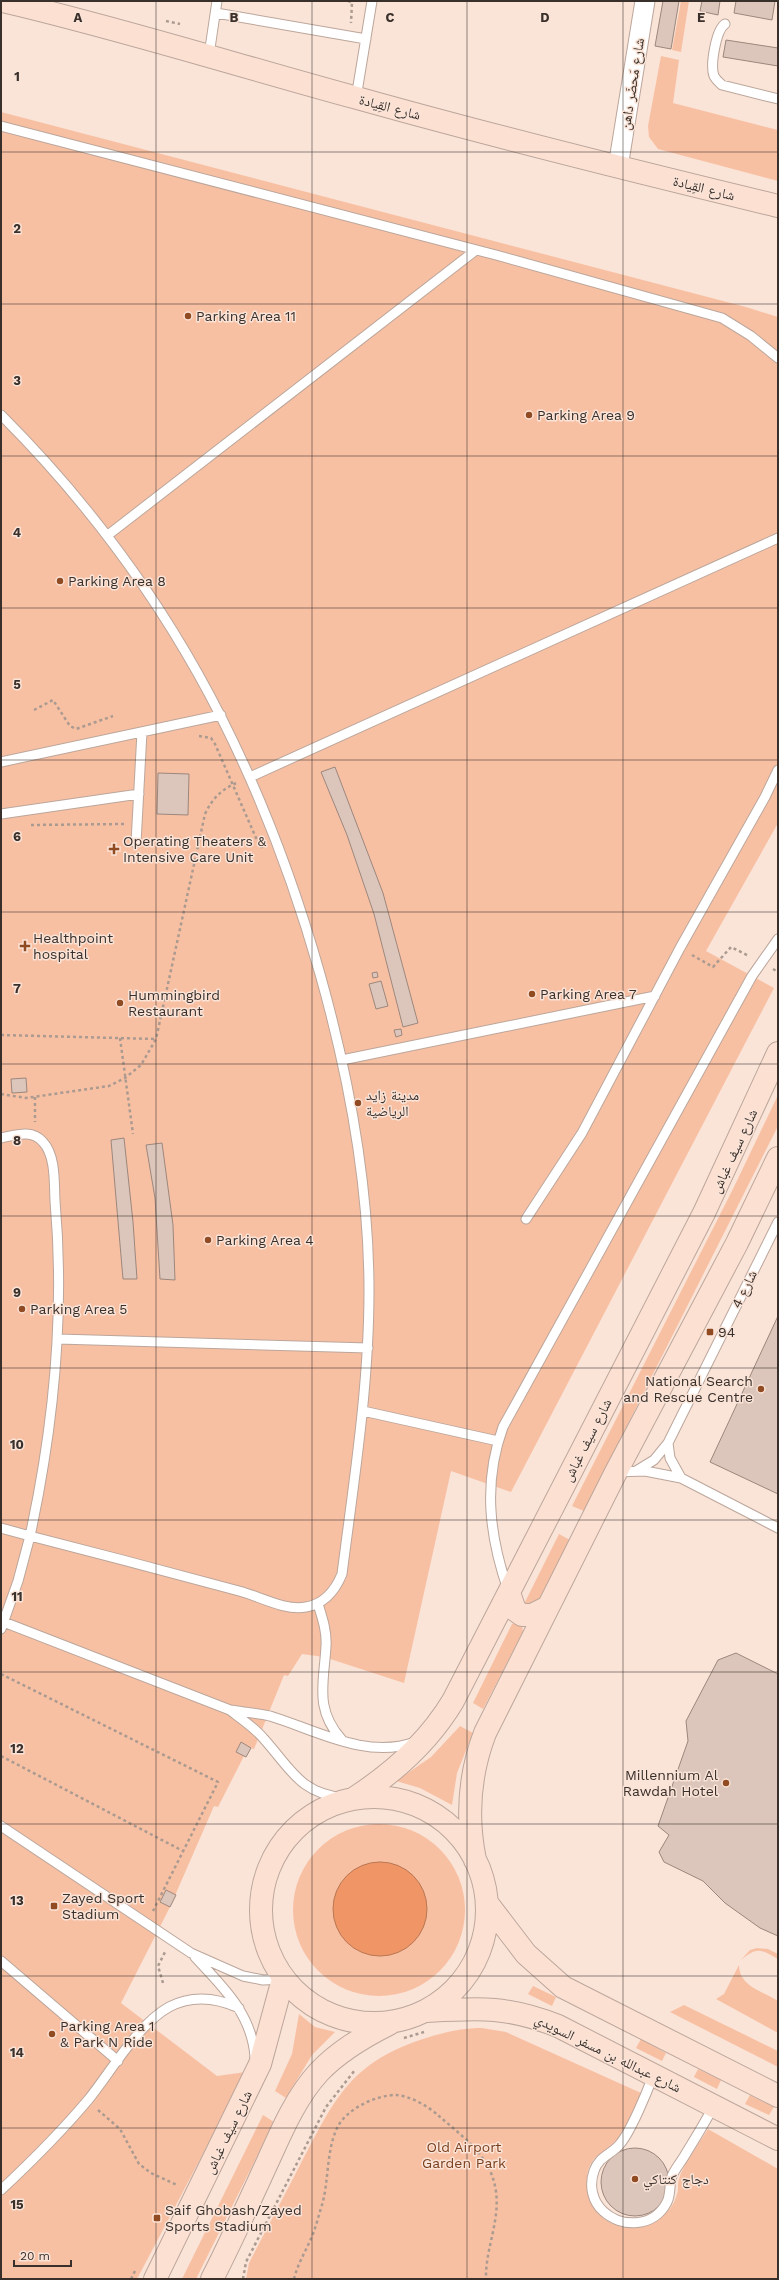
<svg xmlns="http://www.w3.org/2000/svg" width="779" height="2280" font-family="'Work Sans','Noto Naskh Arabic',sans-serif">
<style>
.green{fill:#f8c0a3}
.water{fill:#f09666;stroke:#b97754}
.building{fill:#dcc5ba;stroke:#9c877d}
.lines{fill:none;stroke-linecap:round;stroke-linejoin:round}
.lane-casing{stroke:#bca69b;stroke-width:11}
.street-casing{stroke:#bca69b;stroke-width:21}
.secondary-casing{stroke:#bca69b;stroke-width:24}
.path{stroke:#ab9a90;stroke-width:2.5;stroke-dasharray:3 3;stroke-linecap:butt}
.lane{stroke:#fff;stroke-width:9}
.street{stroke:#fff;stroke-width:19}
.secondary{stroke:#fce1d3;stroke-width:22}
.grid{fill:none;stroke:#39302b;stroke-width:1;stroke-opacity:0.55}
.poi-dot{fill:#914b23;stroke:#fae3d7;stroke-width:1.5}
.labels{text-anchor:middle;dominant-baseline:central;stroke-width:3;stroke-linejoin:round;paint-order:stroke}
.street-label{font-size:14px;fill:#39302b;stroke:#fae3d7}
.poi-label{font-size:14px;fill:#39302b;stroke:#fae3d7;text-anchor:start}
.park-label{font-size:14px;fill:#7b411f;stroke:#fae3d7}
.grid-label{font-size:13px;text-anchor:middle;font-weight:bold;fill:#39302b;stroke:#fae3d7;stroke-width:3;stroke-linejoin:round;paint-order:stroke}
</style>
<rect width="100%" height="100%" fill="#fae3d7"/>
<path class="green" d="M681,1H689L681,52L672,50Z
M661,56L679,60L673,103L778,130V181L658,149L649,137L648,126Z
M1,112L746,307L778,317V823L706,951L774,988L511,1492L451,1471L404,1683L324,1657L302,1654L288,1676L284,1675L254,1749L251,1748L246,1757L244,1756L218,1807L214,1806L170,1907L121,2003L217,2076L246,2072L137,2279H1Z
M778,1095V1126L584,1511L572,1506L733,1189Z
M559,1534L570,1540L535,1608L524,1604Z
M516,1623L522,1625L523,1632L483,1709L473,1703L512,1624Z
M460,1726L473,1733L457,1773L452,1805L420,1788L396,1781L431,1757Z
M293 1910a86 86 0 1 1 172 0a86 86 0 1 1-172 0Z
M757,1948L768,1949L778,1954V1959C760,1949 757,1947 741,1960L750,1950Z
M739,1965C739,1986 762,1991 778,2001V2033L716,1999L724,1994Z
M533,1986L556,1997L552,2006L528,1994Z
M684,2005L778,2051V2067L670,2012Z
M299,2014L315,2027L335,2032L312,2055L286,2098L275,2091L292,2054Z
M482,2028L506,2032L641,2093C637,2102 626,2134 620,2140C610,2151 593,2152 588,2171C584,2186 590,2202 599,2213C606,2223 620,2228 631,2227C652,2225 671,2216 677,2194C679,2189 677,2184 679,2179C683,2165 700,2142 708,2129L778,2169V2279H246L249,2263C266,2230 283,2198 300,2165C333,2103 348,2064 420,2040C441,2033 460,2028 482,2028Z
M641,2039L666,2053L662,2061L636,2048Z
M698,2069L721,2080L717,2089L694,2077Z
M750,2095L774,2107L769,2115L745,2104Z
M263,2115L274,2122L196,2279H182Z"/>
<path class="water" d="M333 1909a47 47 0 1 1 94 0a47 47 0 1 1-94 0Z"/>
<path class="building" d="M663,1H679L671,49L655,46Z
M702,1H720L718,15L700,11Z
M736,1H775L772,20L734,13Z
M726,40L778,48V66L723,57Z
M335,767L383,893L418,1023L403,1027L374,914L347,835L321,772Z
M158,773L189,774L188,815L157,814Z
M377,972L378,977L373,978L372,973Z
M381,981L388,1006L376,1009L369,984Z
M401,1029L402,1035L396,1037L394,1030Z
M26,1078L27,1092L12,1093L11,1079Z
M124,1138L133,1222L137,1279H123L111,1140Z
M162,1143L173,1225L175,1280L160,1279L155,1198L146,1145Z
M778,1316V1494L710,1462Z
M736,1653L778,1674V1936L760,1928L725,1903L703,1881L664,1862L659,1852L669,1835L658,1826L688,1741L686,1721L718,1660Z
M241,1742L251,1748L246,1757L236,1752Z
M166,1890L176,1895L170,1907L160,1902Z
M601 2182a34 34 0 1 1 68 0a34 34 0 1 1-68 0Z"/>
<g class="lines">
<defs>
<path id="lane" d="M216,13L366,39
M725,24C716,30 710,65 714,76C716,80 719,82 722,85L778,99
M209,55L217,1
M356,98L372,1
M1,126L496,255L722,318L751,336L778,358
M1,415C162,576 258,756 320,974C349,1077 369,1183 369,1291C369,1386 354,1480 342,1574C335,1591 324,1604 306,1607C284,1611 259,1596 239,1591C169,1572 100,1554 30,1536L18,1581L1,1629
M108,535L476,250
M1,762L221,715
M250,777L778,538
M1,814L139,794
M136,843L142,732
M342,1060L655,996
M1,1138C16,1135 32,1129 43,1142C56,1156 54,1183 55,1201C65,1314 54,1425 30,1536L1,1528
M526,1219L582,1133L680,948L765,797L778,770
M58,1339L368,1348
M363,1411L498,1441
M668,1443L670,1458L681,1478
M636,1471L654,1460L668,1443L778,1222
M616,1472L645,1471L681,1478L778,1528
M508,1590C489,1535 483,1482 503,1427L752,976L778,939
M318,1604C322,1617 327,1631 326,1646C324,1683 314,1709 342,1740
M1,1621L230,1710C243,1712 257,1713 270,1716C316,1730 367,1760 415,1742
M231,1711C243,1720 255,1728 264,1739C291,1769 300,1794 345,1798
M1,1826L191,1953L243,1976L263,1980L283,1979
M195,1957C223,1987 252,2014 255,2057
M1,1961L118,2061
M653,2076C647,2092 631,2131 620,2144C611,2155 599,2156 594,2171C589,2185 592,2201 603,2211C621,2228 654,2228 667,2202C671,2194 669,2184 672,2176C675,2169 681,2162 685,2155C695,2139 705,2122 714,2106
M1,2190C31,2162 61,2132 88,2100C110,2073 138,2024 169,2007C192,1995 217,1998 239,2008"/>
<path id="street" d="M618,167L645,1"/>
<path id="secondary" d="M3,1C123,29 239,66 357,98C496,137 637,172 778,206
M509,1593L515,1610L522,1615H532L548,1607
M261 1910a113 113 0 1 1 226 0a113 113 0 1 1-226 0Z
M356,1797C396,1771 429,1741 453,1701L704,1213L778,1053
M475,1860C466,1816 469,1775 485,1733L616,1472L737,1243L778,1158
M487,1903L526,1954L563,1987L778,2096
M427,2011C480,2008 507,2006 558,2026L778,2139
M155,2279L260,2064L283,1979
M212,2279C232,2240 250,2200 268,2161C282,2130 296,2097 319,2072C339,2051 363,2037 389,2024"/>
</defs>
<use href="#lane" class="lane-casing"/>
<use href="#street" class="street-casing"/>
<use href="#secondary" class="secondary-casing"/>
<path class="path" d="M348,1L352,2L351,23
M166,21L180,24
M34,710L53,700L70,726L76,729L113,716
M199,736L211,738L215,744L260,847H263
M31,825L124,824
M692,955L713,967L731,947L749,956
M773,969L778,972
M1,1035L156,1039
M120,1038L133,1134
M1,1094L26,1098L109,1086L125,1078L141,1065L156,1039L205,814C212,799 221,790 236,783
M35,1097V1122
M1,1674L218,1782L153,1911
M1,1756L183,1851
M163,1983L158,1966L165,1952
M404,2038L424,2032
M98,2110L120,2129L139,2164L151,2173L177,2185
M131,2279L135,2271
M243,2279L246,2262L326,2107L355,2070
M294,2279C298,2262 308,2248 314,2231C317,2223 319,2214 322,2205C329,2181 326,2152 337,2128C346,2109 376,2095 396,2095C411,2096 429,2107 439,2116C462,2136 489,2155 495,2186C502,2218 485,2248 486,2279"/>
<use href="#lane" class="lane"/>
<use href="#street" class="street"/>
<use href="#secondary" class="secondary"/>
</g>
<path class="grid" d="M156,1V2279M312,1V2279M467,1V2279M623,1V2279M1,152H778M1,304H778M1,456H778M1,608H778M1,760H778M1,912H778M1,1064H778M1,1216H778M1,1368H778M1,1520H778M1,1672H778M1,1824H778M1,1976H778M1,2128H778"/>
<g class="poi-dot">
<circle cx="188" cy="316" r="4"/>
<circle cx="529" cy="415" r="4"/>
<circle cx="60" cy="581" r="4"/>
<path d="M112 843h4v4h4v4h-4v4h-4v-4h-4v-4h4z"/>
<path d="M23 940h4v4h4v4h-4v4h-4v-4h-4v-4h4z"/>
<circle cx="532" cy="994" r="4"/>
<circle cx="120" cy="1003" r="4"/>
<circle cx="358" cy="1103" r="4"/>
<circle cx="208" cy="1240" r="4"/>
<circle cx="22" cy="1309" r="4"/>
<rect x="706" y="1328" width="8" height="8" rx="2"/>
<circle cx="761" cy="1389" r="4"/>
<circle cx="726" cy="1783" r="4"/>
<rect x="50" y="1902" width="8" height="8" rx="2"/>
<circle cx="52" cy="2034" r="4"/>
<circle cx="635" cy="2179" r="4"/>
<rect x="153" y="2214" width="8" height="8" rx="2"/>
</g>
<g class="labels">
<g class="street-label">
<text transform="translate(632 84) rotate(-81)">شارع مَحضَر داهن</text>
<text transform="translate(390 107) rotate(15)">شارع القِيادة</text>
<text transform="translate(704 188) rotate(14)">شارع القِيادة</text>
<text transform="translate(734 1151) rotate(-65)">شارع سيف غباش</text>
<text transform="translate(744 1289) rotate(-64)">شارع 4</text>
<text transform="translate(587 1440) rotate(-63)">شارع سيف غباش</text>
<text transform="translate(608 2053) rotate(26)">شارع عبدالله بن مسفر السويدي</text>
<text transform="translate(228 2132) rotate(-64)">شارع سيف غباش</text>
</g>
<g class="poi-label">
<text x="196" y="316">Parking Area 11</text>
<text x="537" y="415">Parking Area 9</text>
<text x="68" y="581">Parking Area 8</text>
<text x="123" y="841">Operating Theaters &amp;<tspan x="123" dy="16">Intensive Care Unit</tspan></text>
<text x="33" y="938">Healthpoint<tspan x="33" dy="16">hospital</tspan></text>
<text x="540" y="994">Parking Area 7</text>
<text x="128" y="995">Hummingbird<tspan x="128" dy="16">Restaurant</tspan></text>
<text x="366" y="1095">مدينة زايد<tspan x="366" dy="16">الرياضية</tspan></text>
<text x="216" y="1240">Parking Area 4</text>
<text x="30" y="1309">Parking Area 5</text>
<text x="718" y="1332">94</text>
<text x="753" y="1381" text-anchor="end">National Search<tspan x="753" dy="16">and Rescue Centre</tspan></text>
<text x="718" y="1775" text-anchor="end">Millennium Al<tspan x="718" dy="16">Rawdah Hotel</tspan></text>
<text x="62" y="1898">Zayed Sport<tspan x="62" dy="16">Stadium</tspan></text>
<text x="60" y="2026">Parking Area 1<tspan x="60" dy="16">&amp; Park N Ride</tspan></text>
<text x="643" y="2179">دجاج كنتاكي</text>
<text x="165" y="2210">Saif Ghobash/Zayed<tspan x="165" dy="16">Sports Stadium</tspan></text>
</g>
<g class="park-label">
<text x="464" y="2147">Old Airport<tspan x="464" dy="16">Garden Park</tspan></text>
</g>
</g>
<g class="grid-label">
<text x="78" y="22">A</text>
<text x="234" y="22">B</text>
<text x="390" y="22">C</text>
<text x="545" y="22">D</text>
<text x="701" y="22">E</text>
<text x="17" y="81">1</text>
<text x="17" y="233">2</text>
<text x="17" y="385">3</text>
<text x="17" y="537">4</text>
<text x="17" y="689">5</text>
<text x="17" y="841">6</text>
<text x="17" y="993">7</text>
<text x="17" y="1145">8</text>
<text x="17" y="1297">9</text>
<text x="17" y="1449">10</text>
<text x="17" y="1601">11</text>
<text x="17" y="1753">12</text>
<text x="17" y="1905">13</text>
<text x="17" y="2057">14</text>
<text x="17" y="2209">15</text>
</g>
<rect width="779" height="2280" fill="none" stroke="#39302b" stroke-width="4"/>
<path d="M14 2260v6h57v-6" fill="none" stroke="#39302b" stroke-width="2"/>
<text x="20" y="2260" font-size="12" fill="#39302b" stroke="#fae3d7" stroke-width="3" paint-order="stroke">20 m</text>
</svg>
